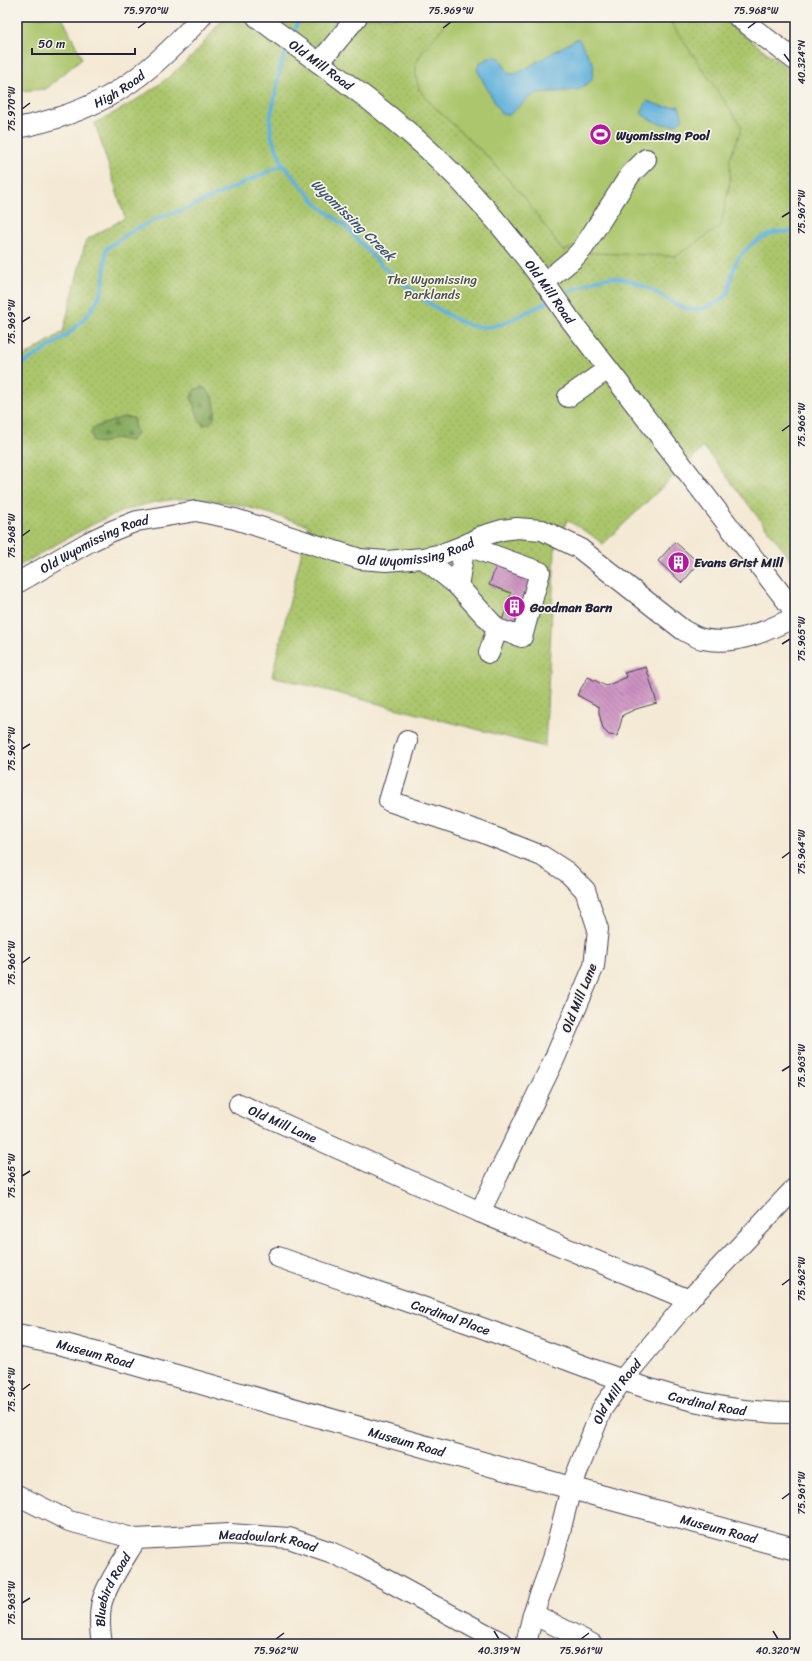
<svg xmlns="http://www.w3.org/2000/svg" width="812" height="1661" font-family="Sriracha,sans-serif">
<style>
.grass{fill:url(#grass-dots);stroke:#667454}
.forest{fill:url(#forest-firs);stroke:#55664e}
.pitch{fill:#abc66c;stroke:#667454}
.water{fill:#63b2dd;stroke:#426a8c}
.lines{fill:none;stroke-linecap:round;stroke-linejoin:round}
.stream{stroke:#63b2dd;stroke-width:4}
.building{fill:url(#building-back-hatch)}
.minor-casing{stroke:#424052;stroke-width:22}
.major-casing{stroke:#424052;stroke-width:24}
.minor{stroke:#fff;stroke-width:20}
.major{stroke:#fff;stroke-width:22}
.ticks{fill:none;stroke:#22223b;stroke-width:1.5}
.labels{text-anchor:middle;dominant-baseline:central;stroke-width:3.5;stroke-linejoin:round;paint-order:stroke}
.street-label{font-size:13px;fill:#22223b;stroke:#f7f3e8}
.poi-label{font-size:13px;font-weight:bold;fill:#22223b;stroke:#f7f3e8;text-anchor:start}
.park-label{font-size:13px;fill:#4b534a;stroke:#f7f3e8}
.water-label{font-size:14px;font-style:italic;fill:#395474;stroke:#f7f3e8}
.neatline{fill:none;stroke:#22223b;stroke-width:1.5}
.ticks-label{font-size:10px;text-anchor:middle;fill:#22223b}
</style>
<defs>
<pattern id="grass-dots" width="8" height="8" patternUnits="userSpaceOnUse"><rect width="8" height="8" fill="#abc66c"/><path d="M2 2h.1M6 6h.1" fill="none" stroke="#93aa5e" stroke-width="1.8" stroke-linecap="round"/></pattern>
<pattern id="forest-firs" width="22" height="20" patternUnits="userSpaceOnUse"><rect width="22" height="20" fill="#88ab60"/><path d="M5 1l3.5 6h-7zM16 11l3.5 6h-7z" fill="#6f8b50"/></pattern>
<pattern id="building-back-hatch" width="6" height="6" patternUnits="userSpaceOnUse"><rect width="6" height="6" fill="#cb90c0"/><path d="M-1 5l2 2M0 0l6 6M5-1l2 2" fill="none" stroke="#a4759d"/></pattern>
</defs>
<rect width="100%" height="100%" fill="#f7f3e8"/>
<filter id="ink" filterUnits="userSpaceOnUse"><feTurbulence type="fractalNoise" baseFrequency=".025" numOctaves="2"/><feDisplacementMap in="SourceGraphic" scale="8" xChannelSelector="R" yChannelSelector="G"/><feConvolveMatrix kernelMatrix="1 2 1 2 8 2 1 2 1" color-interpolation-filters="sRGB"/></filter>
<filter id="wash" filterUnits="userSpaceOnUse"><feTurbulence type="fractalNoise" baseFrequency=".012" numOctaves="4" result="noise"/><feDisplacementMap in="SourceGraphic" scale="16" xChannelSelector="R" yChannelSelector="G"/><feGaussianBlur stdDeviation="0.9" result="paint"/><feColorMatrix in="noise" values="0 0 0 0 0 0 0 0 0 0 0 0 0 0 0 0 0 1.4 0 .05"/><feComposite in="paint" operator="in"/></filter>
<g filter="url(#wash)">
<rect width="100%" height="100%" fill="#f4e9d4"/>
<path class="grass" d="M225,17H720L795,74V565L704,447L603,544L590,534L567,520L555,550L545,747L272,676L308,525C276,516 244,504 211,500C134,491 80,532 17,567V361L63,332L86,240L125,218L95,123C132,104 163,85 193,55C205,43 214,29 225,17Z"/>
<path class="forest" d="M202,387C216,391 223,425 203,425L199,420L191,397L194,390Z
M123,417L134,418V425L137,432L135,437L130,441L114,438C107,442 102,444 93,442L91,433L93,428Z"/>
<path class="pitch" d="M17,17H62L82,58L46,89L17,91Z
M452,17H667L742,127L730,158V181L721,226L676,256L590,253L578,245L563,251L524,197L489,158L430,103L419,89L416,76V64L422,52Z"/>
<path class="water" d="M578,38L594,65L592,80L578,90L538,93L530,97L509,115L501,114L477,70L479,63L493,56L500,58L508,73L516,74Z
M647,101L665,107L679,106L683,119L675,125C661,125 651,122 641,113Z"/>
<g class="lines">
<path class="stream" d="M292,37L300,17
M288,47L281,65L270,120L271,135L283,165L319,206L344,225L379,263L404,284L430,304L457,320L471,326L489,327L502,324L550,301
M560,296C578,288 599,275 620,278C632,280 644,286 654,291C668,299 684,313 701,309C709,307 722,301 727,294C730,290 732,271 735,265C742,249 760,236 777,232C782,231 789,232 795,232
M17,367C48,348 87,328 101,292C105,282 105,260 106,249L130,232L161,217L183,210L283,165"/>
</g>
<g id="blocks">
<path class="building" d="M675,542L699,563L682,583L658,561Z
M498,561L532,573L515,625L502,621L511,593L489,585Z
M646,667L657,703L636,709L623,715L617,736L609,735L603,729L599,713V707L577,695L588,677L606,686L627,677L624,673Z"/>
</g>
</g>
<g filter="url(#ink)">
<use href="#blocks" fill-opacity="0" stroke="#424052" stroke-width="1"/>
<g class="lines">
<defs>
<g id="minor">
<path id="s1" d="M257,17C317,63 382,105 436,157C485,203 532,263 569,318L795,612"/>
<path d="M738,17L795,60"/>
<path d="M319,63L357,17"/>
<path id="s2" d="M17,128C100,112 146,79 201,17"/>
<path d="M545,282L574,258L583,248L630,175L646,159"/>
<path d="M568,397L608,369"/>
<path d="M423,558L458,586"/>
<path id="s3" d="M17,583L89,542L114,530L137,521L196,511L235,519L360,559L386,561L423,558L442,554L465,545L482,536L502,530L517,528L542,530L579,548L683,630C689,633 696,638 703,639C735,646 767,631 795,617"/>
<path d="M489,653L497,629L458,586L465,545L540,572L522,637L497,629"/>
<path d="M407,741L389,801L481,832L542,856L567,872L585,890L598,929L594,966L554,1060L480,1212L689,1300"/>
<path id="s4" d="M239,1104L480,1212"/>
<path id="s5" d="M278,1257C353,1284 429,1308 504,1336C600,1371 691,1414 795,1413"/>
<path id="s6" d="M17,1495L69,1521L136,1539L229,1534L289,1538L330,1552L359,1565L504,1644"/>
<path d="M533,1614L592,1644"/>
<path id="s7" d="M102,1644C100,1632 99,1619 101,1606C104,1587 126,1557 136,1539"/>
<path id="s8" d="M526,1644L533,1614L553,1559L571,1488L602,1409L623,1379L689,1300L795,1188"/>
</g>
<g id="major">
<path id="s9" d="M17,1335L62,1344L106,1356L571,1488L795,1549"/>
</g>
</defs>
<use href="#minor" class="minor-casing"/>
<use href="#major" class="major-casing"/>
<use href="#minor" class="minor"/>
<use href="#major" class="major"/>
</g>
</g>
<path class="ticks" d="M138,28L146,22M443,28L451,22M748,28L756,22M784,54L790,62M22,109L30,103M782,217L790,212M22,322L30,317M782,431L790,425M22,536L30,530M782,644L790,639M22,749L30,744M782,858L790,852M22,963L30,957M782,1071L790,1066M22,1176L30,1171M782,1285L790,1279M22,1390L30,1384M782,1499L790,1493M22,1603L30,1598M494,1631L499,1639M773,1631L778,1639M276,1639L284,1633M581,1639L589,1633"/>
<defs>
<symbol id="stadium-disc" viewBox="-11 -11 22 22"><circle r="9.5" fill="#b5179e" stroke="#f7f3e8"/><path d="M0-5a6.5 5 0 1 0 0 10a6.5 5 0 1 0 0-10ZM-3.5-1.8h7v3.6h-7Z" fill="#fff"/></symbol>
<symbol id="building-disc" viewBox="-11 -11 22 22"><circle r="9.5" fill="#b5179e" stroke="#f7f3e8"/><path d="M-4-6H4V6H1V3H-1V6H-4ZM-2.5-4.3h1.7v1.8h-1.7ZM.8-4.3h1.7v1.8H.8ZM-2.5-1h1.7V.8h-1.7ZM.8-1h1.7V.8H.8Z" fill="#fff"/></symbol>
</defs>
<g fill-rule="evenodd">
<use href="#stadium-disc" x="588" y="122" width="25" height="25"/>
<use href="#building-disc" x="666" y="550" width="25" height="25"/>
<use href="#building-disc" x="502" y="594" width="25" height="25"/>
</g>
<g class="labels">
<g class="street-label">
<text stroke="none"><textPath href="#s1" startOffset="80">Old Mill Road</textPath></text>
<text stroke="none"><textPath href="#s2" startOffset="110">High Road</textPath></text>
<text stroke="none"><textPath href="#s1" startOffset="404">Old Mill Road</textPath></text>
<text stroke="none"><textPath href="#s3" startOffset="87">Old Wyomissing Road</textPath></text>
<text stroke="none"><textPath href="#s3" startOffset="423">Old Wyomissing Road</textPath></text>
<text transform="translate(579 998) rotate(-68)">Old Mill Lane</text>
<text stroke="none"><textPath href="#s4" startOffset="48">Old Mill Lane</textPath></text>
<text stroke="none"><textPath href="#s5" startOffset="183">Cardinal Place</textPath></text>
<text stroke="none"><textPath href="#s9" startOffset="80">Museum Road</textPath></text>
<text stroke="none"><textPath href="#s8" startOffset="270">Old Mill Road</textPath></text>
<text stroke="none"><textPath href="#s5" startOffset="454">Cardinal Road</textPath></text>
<text stroke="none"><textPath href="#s9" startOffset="404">Museum Road</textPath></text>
<text stroke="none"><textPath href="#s9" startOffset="728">Museum Road</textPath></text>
<text stroke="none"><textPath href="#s6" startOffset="260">Meadowlark Road</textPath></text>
<text stroke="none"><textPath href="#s7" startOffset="57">Bluebird Road</textPath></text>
</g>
<g class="poi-label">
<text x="616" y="135">Wyomissing Pool</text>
<text x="694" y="562">Evans Grist Mill</text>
<text x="530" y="607">Goodman Barn</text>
</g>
<g class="park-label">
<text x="432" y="279">The Wyomissing<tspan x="432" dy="15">Parklands</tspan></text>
</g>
<g class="water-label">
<text transform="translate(353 220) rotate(44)">Wyomissing Creek</text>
</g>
</g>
<rect width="812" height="1661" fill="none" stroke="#f7f3e8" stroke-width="44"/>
<path d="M32 48v6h103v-6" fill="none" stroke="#22223b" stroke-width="2"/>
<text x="38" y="48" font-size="12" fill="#22223b" stroke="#f7f3e8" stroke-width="3" paint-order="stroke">50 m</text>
<rect x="22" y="22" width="768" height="1617" class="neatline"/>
<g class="ticks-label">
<text x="146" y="14">75.970°W</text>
<text x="451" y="14">75.969°W</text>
<text x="756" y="14">75.968°W</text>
<text transform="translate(801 62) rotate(-90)" y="4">40.324°N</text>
<text transform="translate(11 109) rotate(-90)" y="4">75.970°W</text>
<text transform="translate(801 212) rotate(-90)" y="4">75.967°W</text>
<text transform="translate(11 322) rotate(-90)" y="4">75.969°W</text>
<text transform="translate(801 425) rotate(-90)" y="4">75.966°W</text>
<text transform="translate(11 536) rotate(-90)" y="4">75.968°W</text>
<text transform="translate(801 639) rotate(-90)" y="4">75.965°W</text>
<text transform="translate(11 749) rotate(-90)" y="4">75.967°W</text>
<text transform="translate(801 852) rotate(-90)" y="4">75.964°W</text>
<text transform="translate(11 963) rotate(-90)" y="4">75.966°W</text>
<text transform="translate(801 1066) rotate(-90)" y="4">75.963°W</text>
<text transform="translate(11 1176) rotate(-90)" y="4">75.965°W</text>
<text transform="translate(801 1279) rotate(-90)" y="4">75.962°W</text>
<text transform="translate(11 1390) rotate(-90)" y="4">75.964°W</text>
<text transform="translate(801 1493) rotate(-90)" y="4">75.961°W</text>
<text transform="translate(11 1603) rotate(-90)" y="4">75.963°W</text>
<text x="276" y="1654">75.962°W</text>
<text x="499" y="1654">40.319°N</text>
<text x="581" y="1654">75.961°W</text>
<text x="778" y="1654">40.320°N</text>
</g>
</svg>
